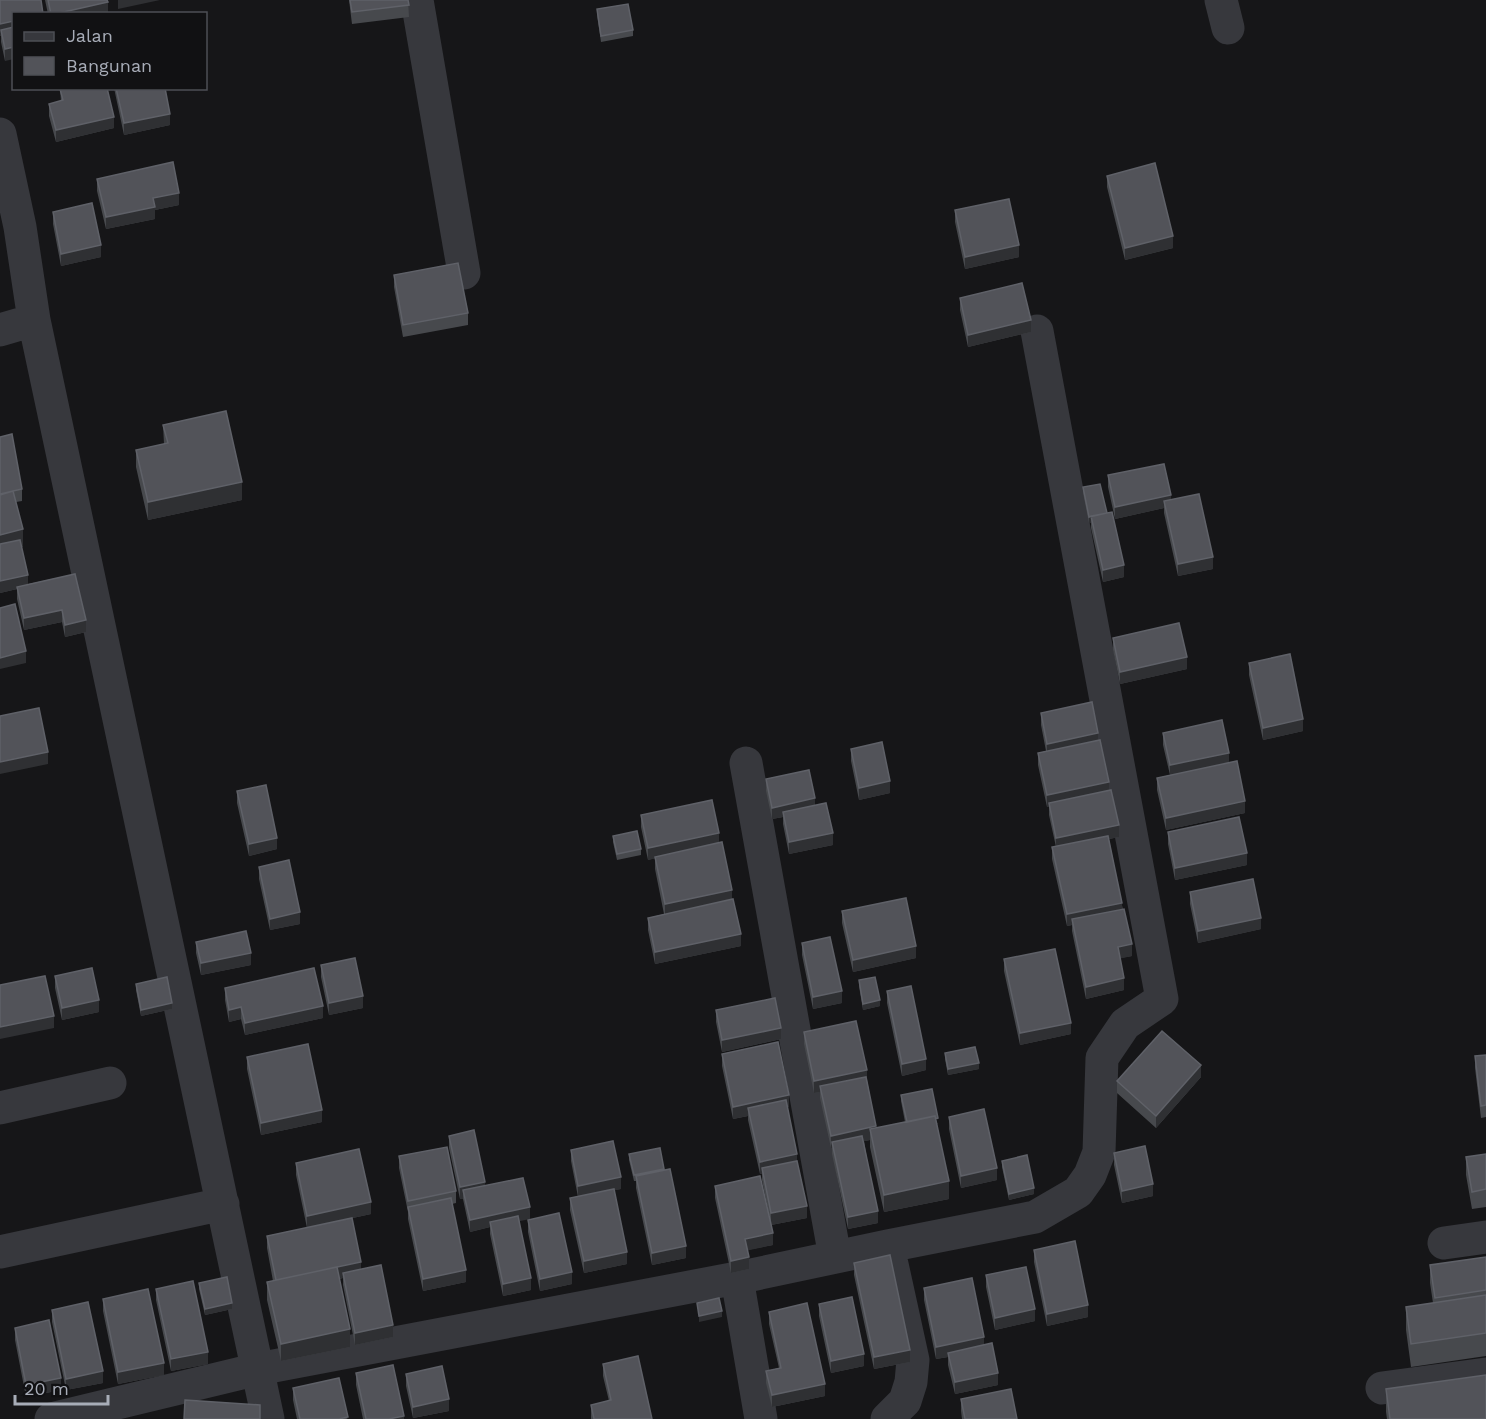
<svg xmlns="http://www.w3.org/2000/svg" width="1486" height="1419" font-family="'Work Sans',sans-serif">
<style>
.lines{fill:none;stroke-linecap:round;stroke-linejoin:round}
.street{stroke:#37383d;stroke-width:33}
.wall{fill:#47494d}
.shaded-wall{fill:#2f3033}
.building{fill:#525359;stroke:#5f6168;stroke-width:1.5}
</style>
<rect width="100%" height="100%" fill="#161618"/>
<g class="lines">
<path class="street" d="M417,0L464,273
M1221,0L1228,28
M0,134L20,227L34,320L268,1419
M0,330L34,320
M746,763L835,1257
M0,1108L110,1083
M1444,1243L1486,1237
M0,1252L223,1204
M737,1278L761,1419
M1382,1388L1486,1374
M51,1419L258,1369L737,1278L888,1246L1035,1217L1078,1192L1090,1175L1099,1152L1102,1058L1125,1024L1162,999L1037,331
M887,1419L905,1401L911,1382L913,1360L888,1246"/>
</g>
<path class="wall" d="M0,0L43,14L5,61L1,42V36H0Z
M45,0H107L108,14H48Z
M349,0H408L409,17L352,24Z
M597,9L633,30V36L601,42L597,15Z
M114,88H165L170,125L124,135Z
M60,89L114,128L56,142L49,116V104L61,101Z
M1107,176L1173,248L1125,260L1107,187Z
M97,179L179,205L155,210V219L106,229L97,191Z
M955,210L1019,257L965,269L955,222Z
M53,212L101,257L61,266L53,224Z
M394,275L468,313V325L403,337L394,287Z
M960,298L1031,332L968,347L960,310Z
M163,425L242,500L148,520L136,467V450L164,444Z
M0,437L22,489V501L16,502L23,547H21L28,584L75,574L86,632L65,637L62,622L24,630L17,599V589L0,593Z
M1108,475L1171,500L1213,569L1178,576L1164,513V508L1115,519L1108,487Z
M1083,487L1107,513L1124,577L1103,582L1091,528V523H1089L1083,493Z
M1113,638L1187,669L1120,684L1113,650Z
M1249,663L1303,731L1263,740L1249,675Z
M1041,713L1098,740L1119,837L1109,839L1132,956L1120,958L1124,990L1086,999L1072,931V925L1067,926L1052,859V847H1056L1049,815V807H1047L1038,765V753L1046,751L1041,725Z
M1163,733L1229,763L1245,813L1166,830L1157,790V778L1170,775L1163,745Z
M851,749L890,793L859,800L851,761Z
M766,779L815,805L833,845L789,854L783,824V817L772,819L766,791Z
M237,791L277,849L249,856L237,803Z
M641,815L719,843L732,900L741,946L655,964L648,930V918L664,914L655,869V858L648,860L641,827Z
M1168,832L1247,865L1175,880L1168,844Z
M613,836L641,849V855L617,860L613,842Z
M259,867L300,924L270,930L259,879Z
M1190,892L1261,929L1198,943L1190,904Z
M842,911L916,958L853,972L842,923Z
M196,942L251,965L201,975L196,953Z
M802,943L842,1003L813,1009L802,955Z
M1004,959L1071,1034L1020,1045L1004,971Z
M321,965L363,1008L329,1015L321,977Z
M55,976L99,1012L62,1020L55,988Z
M859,980L880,1006L863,1010L859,986Z
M136,984L172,1009L141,1016L136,990Z
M225,988L323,1018L245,1035L241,1019L229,1022L225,1000Z
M887,991L926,1070L902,1076L887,1003Z
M716,1010L781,1039L722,1052L716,1022Z
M804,1032L867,1080L876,1128L905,1122L901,1101V1095L938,1124H937L949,1199L884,1212L870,1147V1140L864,1141L878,1223L848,1229L832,1154V1148H831L820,1098V1092L814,1093L804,1044Z
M945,1053L979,1069L948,1075L945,1059Z
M722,1054L789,1107H787L807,1218L771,1225L762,1180V1174H760L748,1120V1116L733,1119L722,1066Z
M1486,1055V1117L1481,1118L1475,1068V1056Z
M247,1057L322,1122L261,1135L247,1069Z
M1201,1077L1156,1128L1117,1093V1081Z
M949,1117L997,1180L961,1188L949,1129Z
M449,1136L485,1186L519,1221L531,1290L503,1296L490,1234V1227L470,1232L463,1199H460L449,1148Z
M571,1150L621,1189L614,1190L627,1264L584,1273L570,1210V1198L578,1197L571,1161Z
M1114,1153L1153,1196L1122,1203L1114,1165Z
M629,1154L664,1170L686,1258L652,1265L636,1188V1181H634L629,1160Z
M1486,1154V1207L1472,1209L1466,1175V1157Z
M399,1156L456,1191V1203L452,1204L466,1282L423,1291L408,1219V1212L399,1168Z
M1002,1161L1034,1194L1009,1200L1002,1167Z
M296,1163L371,1214L307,1228L296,1175Z
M715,1186L773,1245L747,1250L749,1269L731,1273L715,1198Z
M528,1220L572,1284L540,1291L528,1232Z
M267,1236L361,1269L393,1337L355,1345L343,1285V1278L339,1279L350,1347L281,1361L267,1300V1282L273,1281L267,1248Z
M1034,1250L1088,1317L1047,1326L1034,1262Z
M1486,1257V1356L1411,1367L1406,1330V1307L1433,1303L1430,1283V1265Z
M854,1263L910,1362L874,1369L854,1275Z
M986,1275L1035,1321L995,1330L986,1287Z
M199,1283L232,1309L205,1315L199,1289Z
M924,1288L984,1345L998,1385L955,1394L948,1365V1357L936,1359L924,1300Z
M156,1289L208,1364L171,1371L156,1300Z
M103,1299L164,1375L118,1384L103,1311Z
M819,1304L864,1366L831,1373L819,1316Z
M52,1310L103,1383L66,1390L52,1322Z
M769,1312L825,1396L772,1407L766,1383V1371L779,1368L769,1324Z
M15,1328L61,1390L26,1397L15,1340Z
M603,1364L652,1419H591V1405L609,1401L603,1376Z
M356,1373L404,1419H363L356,1385Z
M406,1374L449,1411L413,1418L406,1386Z
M293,1388L348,1419H297L293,1400Z
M1386,1389L1486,1419H1387L1386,1412Z
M961,1399L1017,1419H962L961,1411Z"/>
<path class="shaded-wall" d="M118,0H160L118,9Z
M108,2V14H55Z
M14,21V33L1,30V36H0V24Z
M14,47V59L5,61V49Z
M170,114V125L124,135V123Z
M114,117V128L56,142V130Z
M179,193V205L155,210V219L106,229V217L153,198Z
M1173,236V248L1125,260V248Z
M101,245V257L61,266V254Z
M1019,245V257L965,269V257Z
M1031,320V332L968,347V335Z
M242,482V500L148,520V502Z
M1171,495V507L1164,501V508L1115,519V507Z
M1089,517H1091V523H1089Z
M23,529V547L0,552V535Z
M1213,557V569L1178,576V564Z
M1124,565V577L1103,582V570Z
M28,575V587H17V589L0,593V581Z
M62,610V622L24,630V618Z
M86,620V632L65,637V625Z
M26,651V663L0,669V658Z
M1187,657V669L1120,684V672Z
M1303,719V731L1263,740V728Z
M1098,733V745L1047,756V744Z
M48,752V764L0,774V762Z
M1229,753V765L1170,777V765Z
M890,781V793L859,800V788Z
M1109,782V794L1049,803V807H1047V795Z
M815,798V810L783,812V817L772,819V808Z
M1245,801V813L1166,830V818Z
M1119,825V837L1056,850V838Z
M719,833V845L648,860V848Z
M833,833V845L789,854V842Z
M277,838V849L249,856V844Z
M1247,853V865L1175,880V868Z
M732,890V901L665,916V904Z
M1122,903V915L1072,919V925L1067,926V914Z
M300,912V924L270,930V919Z
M1261,918V929L1198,943V931Z
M741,934V946L655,964V952Z
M1132,944V956L1118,959V947Z
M916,946V958L853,972V960Z
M251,953V965L201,975V963Z
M1124,978V990L1086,999V987Z
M842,991V1003L813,1009V997Z
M363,996V1008L329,1015V1003Z
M99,1000V1012L62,1020V1008Z
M880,1000V1006L863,1010V1004Z
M172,1003V1009L141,1016V1010Z
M323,1006V1018L245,1035V1023Z
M241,1007V1019L229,1022V1010Z
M54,1016V1028L0,1039V1027Z
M1071,1023V1034L1020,1045V1033Z
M781,1028V1039L722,1052V1040Z
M926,1059V1070L902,1076V1064Z
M979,1063V1069L948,1075V1069Z
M1201,1065V1077L1156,1128V1116Z
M867,1070V1082L820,1086V1092L814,1093V1081Z
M789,1095V1107L750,1116L748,1108V1116L733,1119V1107Z
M322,1110V1122L261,1135V1123Z
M876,1126V1138L870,1129V1140L833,1148L832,1142V1148H831V1136Z
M797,1154V1166L762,1168V1174H760V1162Z
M997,1168V1180L961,1188V1176Z
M621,1177V1189L578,1198V1186Z
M949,1181V1199L884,1212V1195Z
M485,1182V1194L463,1190V1199H460V1187Z
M1153,1184V1196L1122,1203V1191Z
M1034,1188V1194L1009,1200V1194Z
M371,1202V1214L307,1228V1216Z
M807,1206V1218L771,1225V1213Z
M530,1207V1219L491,1227L490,1222V1227L470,1232V1220Z
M878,1211V1223L848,1229V1217Z
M773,1233V1245L745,1251V1239Z
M686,1246V1258L652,1265V1253Z
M627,1252V1264L584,1273V1261Z
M749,1257V1269L731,1273V1261Z
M361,1262V1274L343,1273V1278L276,1292V1280Z
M466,1270V1282L423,1291V1279Z
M572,1272V1284L540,1291V1279Z
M531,1278V1290L503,1296V1284Z
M232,1303V1309L205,1315V1309Z
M1088,1305V1317L1047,1326V1314Z
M1035,1309V1321L995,1330V1318Z
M722,1311V1317L699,1322V1316Z
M393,1325V1337L355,1345V1333Z
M350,1329V1347L281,1361V1344Z
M984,1337V1349L948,1353V1357L936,1359V1347Z
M910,1350V1362L874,1369V1357Z
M208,1352V1364L171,1371V1359Z
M864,1354V1366L831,1373V1361Z
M164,1363V1375L118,1384V1372Z
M103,1371V1383L66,1390V1379Z
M998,1373V1385L955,1394V1382Z
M61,1378V1390L26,1397V1385Z
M825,1384V1396L772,1407V1395Z
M449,1399V1411L413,1418V1407Z
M404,1416V1419H389Z"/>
<path class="building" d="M0,0H41L43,14H14V21L0,24Z
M48,0H107L108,2L55,14H51Z
M350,0H408L409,5L352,12Z
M628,4L633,30L601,36L597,9Z
M14,27V47L5,49L1,30Z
M107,88L114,117L56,130L49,104L63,100L60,89Z
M116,88H165L170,114L124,123Z
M173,162L179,193L153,198L155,207L106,217L97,179Z
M1155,163L1173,236L1125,248L1107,176Z
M1009,199L1019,245L965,257L955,210Z
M92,203L101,245L61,254L53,212Z
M458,263L468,313L403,325L394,275Z
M1022,283L1031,320L968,335L960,298Z
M226,411L242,482L148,502L136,450L168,443L163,425Z
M12,434L22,489L0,494V437Z
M1164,464L1171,495L1115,507L1108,475Z
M1100,484L1107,513L1089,517L1083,487Z
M13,491L23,529L0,535V495Z
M1199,494L1213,557L1178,564L1164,501Z
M1112,512L1124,565L1103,570L1091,516Z
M20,540L28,575L0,581V544Z
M75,574L86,620L65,625L62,610L24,618L17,587Z
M15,604L26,651L0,658V608Z
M1179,623L1187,657L1120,672L1113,638Z
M1290,654L1303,719L1263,728L1249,663Z
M1092,702L1098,733L1047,744L1041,713Z
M39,708L48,752L0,762V716Z
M1222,720L1229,753L1170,765L1163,733Z
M1100,740L1109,782L1047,795L1038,753Z
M882,742L890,781L859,788L851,749Z
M1237,761L1245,801L1166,818L1157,778Z
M809,770L815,798L772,808L766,779Z
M266,785L277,838L249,844L237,791Z
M1111,790L1119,825L1056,838L1049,803Z
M712,800L719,833L648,848L641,815Z
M826,803L833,833L789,842L783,812Z
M1239,817L1247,853L1175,868L1168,832Z
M637,831L641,849L617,854L613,836Z
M1108,836L1122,903L1067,914L1052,847Z
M722,842L732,890L665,904L655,857Z
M289,860L300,912L270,919L259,867Z
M1253,879L1261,918L1198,931L1190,892Z
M906,898L916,946L853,960L842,911Z
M733,899L741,934L655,952L648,918Z
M1124,909L1132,944L1118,947L1124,978L1086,987L1072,919Z
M246,931L251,953L201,963L196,942Z
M830,937L842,991L813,997L802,943Z
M1055,949L1071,1023L1020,1033L1004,959Z
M355,958L363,996L329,1003L321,965Z
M92,968L99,1000L62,1008L55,976Z
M314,968L323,1006L245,1023L241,1007L229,1010L225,988Z
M45,976L54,1016L0,1027V985Z
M167,977L172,1003L141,1010L136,984Z
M875,977L880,1000L863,1004L859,980Z
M911,986L926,1059L902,1064L887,991Z
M775,998L781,1028L722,1040L716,1010Z
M856,1021L867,1070L814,1081L804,1032Z
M1162,1031L1201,1065L1156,1116L1117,1081Z
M778,1042L789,1095L733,1107L722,1054Z
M308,1044L322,1110L261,1123L247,1057Z
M975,1047L979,1063L948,1069L945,1053Z
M1486,1055V1105L1481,1106L1475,1056Z
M866,1077L876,1126L831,1136L820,1086Z
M932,1089L938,1118L936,1119L935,1116L907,1122L901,1095Z
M786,1100L797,1154L760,1162L748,1108Z
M984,1109L997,1168L961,1176L949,1117Z
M935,1116L949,1181L884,1195L870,1129Z
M474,1130L485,1182L460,1187L449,1136Z
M862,1136L878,1211L848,1217L832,1142Z
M613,1141L621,1177L578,1186L571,1150Z
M1145,1146L1153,1184L1122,1191L1114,1153Z
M447,1147L456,1191L408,1201L399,1156Z
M660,1148L664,1169L634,1175L629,1154Z
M359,1149L371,1202L307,1216L296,1163Z
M1486,1154V1189L1472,1192L1466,1157Z
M1027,1155L1034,1188L1009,1194L1002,1161Z
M797,1161L807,1206L771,1213L762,1168Z
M670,1169L686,1246L652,1253L636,1176Z
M760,1176L773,1233L745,1239L749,1257L731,1261L715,1186Z
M523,1178L530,1207L470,1220L463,1190Z
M614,1189L627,1252L584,1261L570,1198Z
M451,1198L466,1270L423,1279L408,1207Z
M559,1213L572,1272L540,1279L528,1220Z
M518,1216L531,1278L503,1284L490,1222Z
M352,1218L361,1262L276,1280L267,1236Z
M1075,1241L1088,1305L1047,1314L1034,1250Z
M890,1255L910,1350L874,1357L854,1263Z
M1486,1257V1290L1435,1298L1430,1265Z
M381,1265L393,1325L355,1333L343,1273Z
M337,1267L350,1329L281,1344L267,1282Z
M1026,1267L1035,1309L995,1318L986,1275Z
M227,1277L232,1303L205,1309L199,1283Z
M972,1278L984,1337L936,1347L924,1288Z
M193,1281L208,1352L171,1359L156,1289Z
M148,1289L164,1363L118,1372L103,1299Z
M1486,1295V1333L1411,1344L1406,1307Z
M852,1297L864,1354L831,1361L819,1304Z
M719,1298L722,1311L699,1316L697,1303Z
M88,1302L103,1371L66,1379L52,1310Z
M807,1303L825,1384L772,1395L766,1371L781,1368L769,1312Z
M49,1320L61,1378L26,1385L15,1328Z
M992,1343L998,1373L955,1382L948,1353Z
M638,1356L652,1419H594L591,1405L611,1400L603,1364Z
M393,1365L404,1416L389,1419H366L356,1373Z
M442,1366L449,1399L413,1407L406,1374Z
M1486,1375V1419H1390L1386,1389Z
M339,1378L348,1417L339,1419H300L293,1388Z
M1011,1389L1017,1419H965L961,1399Z
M185,1400L260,1405V1419H184Z"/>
<rect x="12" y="12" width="195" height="78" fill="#111113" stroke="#4d4f55" stroke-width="1.5"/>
<rect x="24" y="32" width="30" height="9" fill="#37383d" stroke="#4d4f55" stroke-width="1.5"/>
<text x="66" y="42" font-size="18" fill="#a8adb8">Jalan</text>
<rect x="24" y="57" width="30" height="18" fill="#525359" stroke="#4d4f55" stroke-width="1.5"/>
<text x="66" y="72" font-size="18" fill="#a8adb8">Bangunan</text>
<path d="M15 1395v9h93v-9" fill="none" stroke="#a8adb8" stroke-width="3"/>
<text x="24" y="1395" font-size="18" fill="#a8adb8" stroke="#111113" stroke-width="4.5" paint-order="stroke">20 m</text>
</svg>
